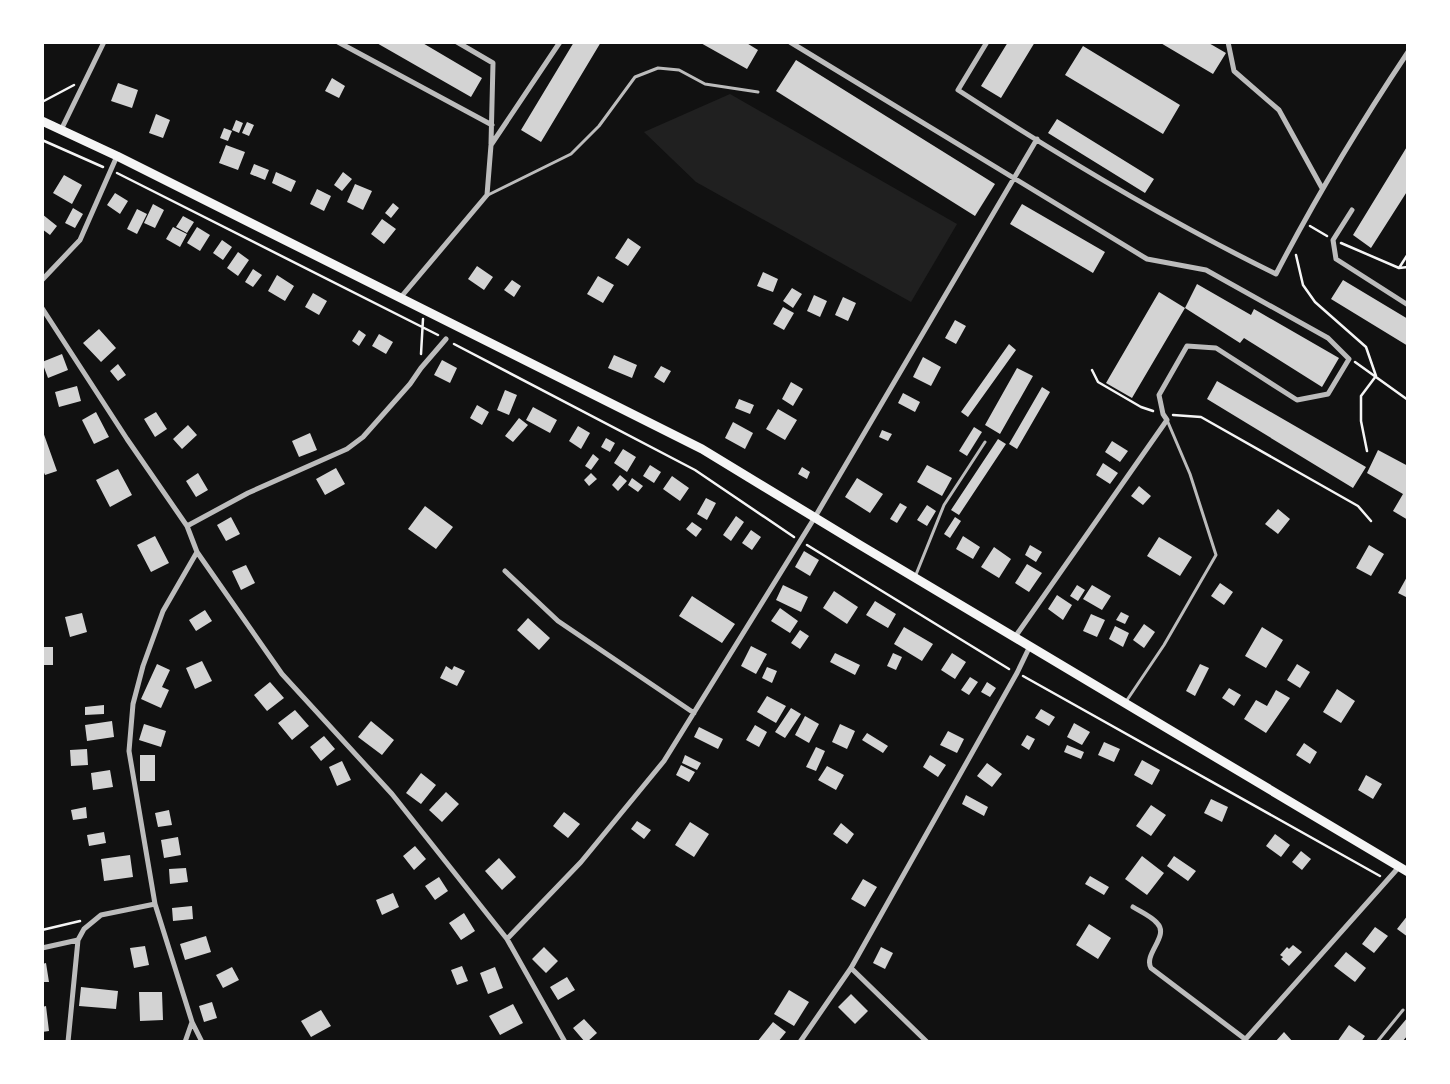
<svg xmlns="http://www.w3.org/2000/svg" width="1450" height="1084" font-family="'IBM Plex Sans',sans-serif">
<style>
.green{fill:#202020}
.building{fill:#d3d3d3}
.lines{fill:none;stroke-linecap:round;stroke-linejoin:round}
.path{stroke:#f5f5f5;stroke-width:2.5}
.service{stroke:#bcbcbc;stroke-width:3}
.minor{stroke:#bcbcbc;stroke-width:5}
.primary{stroke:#f5f5f5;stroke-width:9}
</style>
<rect width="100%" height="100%" fill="#111"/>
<path class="green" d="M730,94L957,224L911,302L696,182L644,132Z"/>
<path class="building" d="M375,42H421L482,78L471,97Z
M574,42H601L541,142L521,130Z
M699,42H745L758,50L747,69Z
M1008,42H1035L1001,98L981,86Z
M1159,42H1207L1226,53L1213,74Z
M1083,46L1180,105L1163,134L1065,75Z
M796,60L995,184L975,216L776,91Z
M332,78L345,86L339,98L325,91Z
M118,83L138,90L132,108L111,101Z
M156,114L170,120L163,138L149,133Z
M1057,119L1154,179L1145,193L1048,133Z
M236,120L243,123L239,133L232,130Z
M247,122L254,125L249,136L242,133Z
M224,128L232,131L228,141L220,138Z
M226,145L245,152L238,170L219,163Z
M1408,145V190L1371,248L1353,235Z
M254,164L269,170L265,180L250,174Z
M276,172L296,181L291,192L272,183Z
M343,172L352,179L342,191L334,185Z
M64,175L82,185L72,204L53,193Z
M355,184L372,191L363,210L347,202Z
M317,189L331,196L324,211L310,204Z
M115,193L128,201L120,214L107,205Z
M393,203L399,208L391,218L385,213Z
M153,204L164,210L155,228L144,223Z
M1022,204L1105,252L1093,273L1010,224Z
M73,208L83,214L75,228L65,223Z
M137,209L147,214L137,234L127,229Z
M42,214L57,226L50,235L42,229Z
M183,216L194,222L187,233L176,227Z
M382,219L396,229L384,244L371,234Z
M173,227L187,234L180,247L166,239Z
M197,227L210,235L200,251L187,243Z
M628,238L641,247L628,266L615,258Z
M222,240L232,247L223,260L213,253Z
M238,252L249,260L238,276L227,268Z
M477,266L493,277L484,290L468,279Z
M253,269L262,275L253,287L245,282Z
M763,272L778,279L773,292L757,286Z
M277,275L294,286L285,301L268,291Z
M598,276L614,285L603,303L587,294Z
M512,280L521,286L514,297L504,290Z
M1343,280L1408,319V346L1331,299Z
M1197,284L1251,315L1254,309L1339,358L1322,387L1244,338L1240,343L1185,308L1132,398L1106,383L1159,292L1185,308Z
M792,288L802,294L793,308L783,301Z
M313,293L327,301L319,315L305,307Z
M814,295L827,301L820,317L807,311Z
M843,297L856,303L848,321L835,315Z
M783,307L794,313L784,330L773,324Z
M955,320L966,326L956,344L945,338Z
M99,329L116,348L101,362L83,343Z
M359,330L366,335L359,346L352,341Z
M379,334L393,342L386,354L372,346Z
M1009,344L1016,350L968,417L961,412Z
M62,354L68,370L48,378L42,362Z
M614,355L637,365L632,378L608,368Z
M923,357L941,367L931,386L913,377Z
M442,360L457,368L450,383L434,375Z
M118,364L126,375L118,381L110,371Z
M661,366L671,371L664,383L654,377Z
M1017,368L1033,376L1000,434L985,425Z
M1217,381L1366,467L1353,488L1207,399Z
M791,382L803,389L793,406L782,399Z
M77,386L81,401L59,407L55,392Z
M1042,387L1050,392L1017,449L1009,444Z
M505,390L517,395L509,415L497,410Z
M903,393L920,402L915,412L898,403Z
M739,399L754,405L750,414L735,408Z
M477,405L489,412L482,425L470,418Z
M533,407L557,420L550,433L526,420Z
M778,409L797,420L785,440L766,429Z
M96,412L109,437L94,444L82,420Z
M156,412L167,429L155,437L144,419Z
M519,418L528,425L513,442L505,436Z
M733,422L753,433L745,449L725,438Z
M188,425L197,435L182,449L173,439Z
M578,426L590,433L581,449L569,441Z
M974,427L982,432L967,456L959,451Z
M42,429L57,471L45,475L42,468Z
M882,430L892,434L888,441L879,437Z
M310,433L317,450L299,457L292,441Z
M606,438L615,443L610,452L601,447Z
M998,439L1006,444L959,515L951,510Z
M1112,441L1128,451L1120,462L1105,452Z
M623,449L636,457L627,472L614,463Z
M1378,450L1408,466V520L1393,511L1403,494L1367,473Z
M593,454L599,459L591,470L585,466Z
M1103,463L1118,473L1110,484L1096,475Z
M650,465L661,472L654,483L643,476Z
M927,465L952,478L942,496L917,482Z
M802,467L810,472L807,479L798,474Z
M336,468L345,484L325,495L316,479Z
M118,469L132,495L110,507L96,480Z
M198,473L208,490L196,497L186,481Z
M591,473L597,479L589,486L584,480Z
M620,475L627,481L618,491L612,485Z
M672,476L689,488L680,501L663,489Z
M632,478L643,486L638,492L628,485Z
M857,478L883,494L870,513L845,497Z
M1139,486L1151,496L1143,505L1131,496Z
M706,498L716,503L707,520L697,514Z
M900,503L907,507L897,523L890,519Z
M927,505L936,511L927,526L917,520Z
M425,506L453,527L436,549L408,529Z
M1278,509L1290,519L1278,534L1265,524Z
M736,516L744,522L731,541L723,535Z
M231,517L240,534L226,541L217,525Z
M955,517L961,521L950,538L944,534Z
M692,522L702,529L696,537L686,529Z
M751,530L761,537L752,550L742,543Z
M155,536L169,563L151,572L137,545Z
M963,536L980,547L973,559L956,549Z
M1159,537L1192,557L1180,576L1147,556Z
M1030,545L1042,552L1036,562L1025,555Z
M1369,545L1384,554L1371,576L1356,568Z
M994,547L1011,559L999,578L981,567Z
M804,551L819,560L810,576L795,567Z
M1027,564L1042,573L1029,592L1015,583Z
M246,565L255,583L241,590L232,571Z
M1408,575V598L1398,593Z
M1220,583L1233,592L1224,605L1211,596Z
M783,585L808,597L801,612L776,600Z
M1077,585L1085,590L1078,601L1070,596Z
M1092,585L1111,596L1102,610L1083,599Z
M834,591L858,607L847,624L823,608Z
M1057,595L1072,605L1063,620L1048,609Z
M692,596L735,624L722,643L679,616Z
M875,601L896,614L888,628L866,615Z
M780,608L798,621L790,633L771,621Z
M205,610L212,621L196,631L189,620Z
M1121,612L1129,616L1125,624L1116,620Z
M82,613L87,632L70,637L65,617Z
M1091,614L1105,620L1097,637L1083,631Z
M528,618L550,638L539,650L517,630Z
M1144,624L1155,632L1144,648L1133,640Z
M1115,626L1129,633L1123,647L1109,639Z
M904,627L933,644L922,661L894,644Z
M1262,627L1283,640L1266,668L1245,656Z
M800,630L809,636L800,649L791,643Z
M751,646L767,654L756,674L741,666Z
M42,647H53V665H42Z
M835,653L860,665L855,675L830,662Z
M893,653L902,657L896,670L887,666Z
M952,653L966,662L955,679L941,670Z
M202,661L212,681L195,689L186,668Z
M157,664L170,670L162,687L169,690L161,708L141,699Z
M1200,664L1209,668L1195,696L1186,691Z
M1297,664L1310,672L1300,688L1287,680Z
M446,666L452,670L454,666L465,671L457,686L440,678Z
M767,667L777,671L772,683L762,678Z
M970,677L978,682L969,695L961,690Z
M270,682L284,698L267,711L254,695Z
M987,682L996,688L990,697L981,692Z
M1229,688L1241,695L1234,706L1222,698Z
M1337,689L1355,701L1341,723L1323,712Z
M1276,690L1290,698L1266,733L1244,719L1256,700L1267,706Z
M767,696L786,706L776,723L757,712Z
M104,705V714L85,715V707Z
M791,708L801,714L785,738L775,732Z
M1041,709L1055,717L1049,726L1035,718Z
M295,710L309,726L292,740L278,723Z
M805,716L819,724L809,743L795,735Z
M112,721L114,737L87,741L85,725Z
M371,721L394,740L382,755L358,737Z
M1074,723L1090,732L1082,745L1067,737Z
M144,724L166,731L161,747L139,740Z
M840,724L855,731L847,749L832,742Z
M755,725L767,732L759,747L746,740Z
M699,727L723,739L718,749L694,737Z
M948,731L964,739L957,753L940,745Z
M867,733L888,746L883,753L862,740Z
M1027,735L1035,739L1029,750L1021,745Z
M324,736L335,749L321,761L310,747Z
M1104,742L1120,749L1114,762L1098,755Z
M1304,743L1317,752L1310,764L1296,755Z
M1067,745L1084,752L1081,759L1064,752Z
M816,747L825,751L816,771L806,767Z
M87,749L88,765L71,766L70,750Z
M140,755H155V781H140Z
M685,755L701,763L697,770L682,763Z
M930,755L946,765L938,777L923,767Z
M1142,760L1160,770L1152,785L1134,775Z
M342,761L351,780L337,786L329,767Z
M987,763L1002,774L992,787L977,776Z
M681,765L695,772L689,782L676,775Z
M827,766L844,775L836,790L818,780Z
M110,770L113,787L93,790L91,773Z
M421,773L436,785L421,804L406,793Z
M1366,775L1382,784L1373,799L1358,790Z
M446,792L459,804L442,822L429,810Z
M966,795L988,807L984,816L962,804Z
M1211,799L1228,807L1222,822L1204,813Z
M1151,805L1166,815L1151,836L1136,826Z
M86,807L87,818L73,820L71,810Z
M169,810L172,825L158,827L155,813Z
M564,812L580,824L568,838L553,826Z
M637,821L651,830L644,839L631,829Z
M690,822L709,834L694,857L675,845Z
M841,823L854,834L847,844L833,834Z
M104,832L106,843L89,846L87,835Z
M1275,834L1290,845L1281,857L1266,846Z
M178,837L181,855L164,858L161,840Z
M415,846L426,859L414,870L403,856Z
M1301,851L1311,859L1302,870L1292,862Z
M130,855L133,877L104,881L101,859Z
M1142,856L1164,873L1147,895L1125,879Z
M1174,856L1196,871L1188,881L1167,866Z
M499,858L516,877L502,890L485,871Z
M186,868L188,882L170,884L169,869Z
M1090,876L1109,887L1104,895L1085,884Z
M439,877L448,891L435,900L425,886Z
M863,879L877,887L865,907L851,899Z
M393,893L399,907L382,915L376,900Z
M192,906L193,919L173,921L172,908Z
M464,913L475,931L461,940L449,923Z
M1408,915V937L1397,929Z
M1089,924L1111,938L1098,959L1076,945Z
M1375,927L1388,936L1374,953L1362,944Z
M206,936L211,952L185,960L180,944Z
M1293,945L1302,952L1289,966L1281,959L1283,957L1280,955L1287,947L1289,949Z
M145,946L149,965L134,968L130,948Z
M544,947L558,961L546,973L532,959Z
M881,947L893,953L885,969L873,963Z
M1346,952L1366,968L1355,982L1334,966Z
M46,963L49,982H42V964Z
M462,966L468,981L457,985L451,970Z
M232,967L239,980L223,988L216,975Z
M495,967L503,988L488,994L480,973Z
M567,977L575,990L558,1000L550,987Z
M81,987L118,991L116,1009L79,1006Z
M789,990L809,1002L794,1026L774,1014Z
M139,992H162L163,1020L140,1021Z
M851,994L868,1011L855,1024L838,1007Z
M212,1002L217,1018L204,1022L199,1006Z
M513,1004L523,1023L500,1035L489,1016Z
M46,1006L49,1031L42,1032V1007Z
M321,1010L331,1026L311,1037L301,1021Z
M1408,1017V1035L1402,1042H1387Z
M584,1019L597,1033L587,1042H585L573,1028Z
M773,1022L786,1032L778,1042H757Z
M1349,1025L1365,1036L1361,1042H1337Z
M1284,1032L1293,1042H1275Z"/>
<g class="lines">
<path class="path" d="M42,102L74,85
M42,140L103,167
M117,173L438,335
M1310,226L1327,236
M1341,243L1399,268L1408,254
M1296,255L1303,285L1315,302L1366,347L1376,376L1361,396V421L1367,451
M1399,268L1408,267
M454,344L695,470L794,537
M421,354L423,319
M1355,362L1408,400
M1092,370L1098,382L1141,407L1153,411
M1173,415L1201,417L1358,506L1371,521
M807,545L1009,669
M1023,676L1380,876
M42,930L80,921"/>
<path class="service" d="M488,195L571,154L599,126L635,77L658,68L679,70L705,84L758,92
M915,577L944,505L985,442
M1125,703L1164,645L1216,555L1190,474L1167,420
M1377,1042L1403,1010"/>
<path class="minor" d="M338,42L492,125
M457,42L493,63L491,144
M790,42L1147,259L1206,270L1328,338L1349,359L1328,394L1297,400L1216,348L1187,346L1159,395L1163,414L1167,420L1015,637
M987,42L958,90C1061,157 1166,220 1276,274C1316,197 1360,124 1408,52
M1228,42L1234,71L1279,110L1322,188
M61,130L104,42
M1352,210L1333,240L1336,259L1408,305
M42,280L80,240L117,156
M401,297L487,195L491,145L560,42
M42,308L127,439L187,526L197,552L282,674L392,794L507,939L565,1042
M187,526L248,493L347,449L363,437L410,384L421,368L446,339
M197,552L163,611L143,666L133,704L129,751L155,904L192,1022L202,1042
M505,571L558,621L694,713
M1133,907C1141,912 1151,916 1157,923C1170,936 1143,954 1151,968L1245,1039
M507,939L581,862L664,761L815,517L1037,139
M42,948L78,940
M851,968L927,1042
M68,1042L78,940L84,929L101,915L155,904
M185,1042L192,1022
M800,1042L851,968L1017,673L1030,646
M1243,1042L1399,867"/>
<path class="primary" d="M42,121L117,156L702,449L860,545L1408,872"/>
</g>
<rect width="1450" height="1084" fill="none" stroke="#ffffff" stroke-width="88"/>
</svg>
